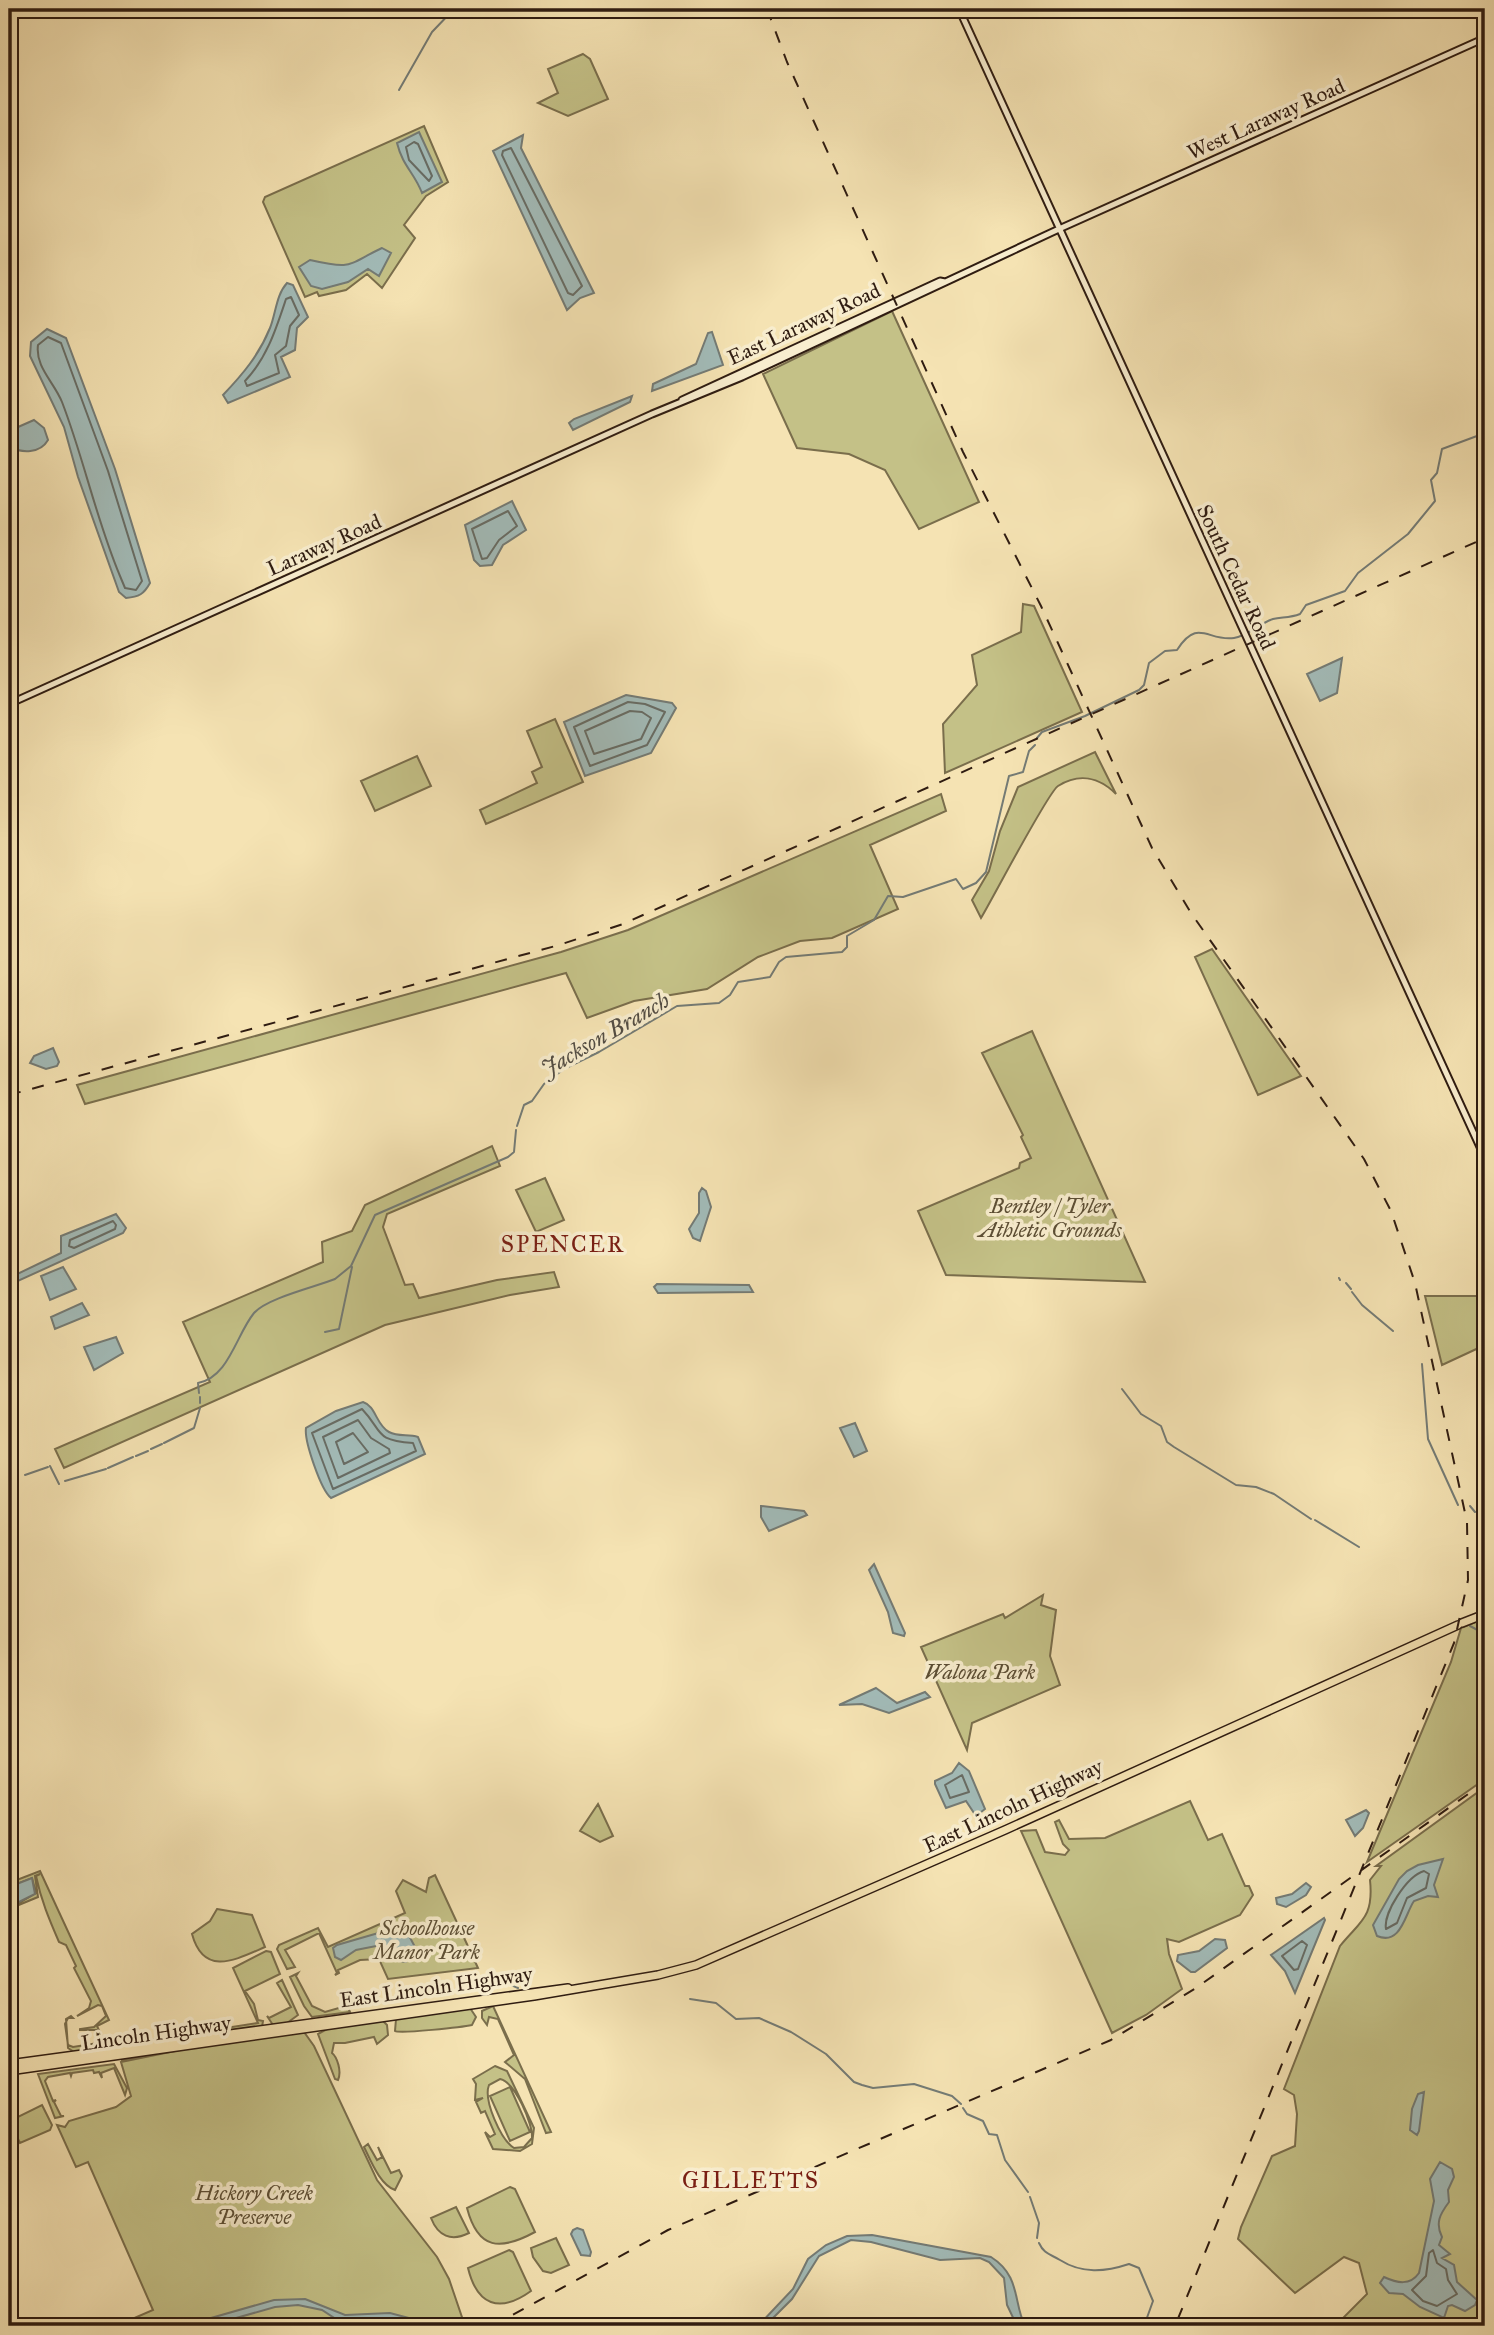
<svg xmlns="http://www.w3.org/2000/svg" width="1494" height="2335" font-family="'IM FELL Great Primer',serif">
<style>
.green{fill:#c4c187;stroke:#7a6e4c;stroke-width:2;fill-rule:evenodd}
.water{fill:#a2bbb8;stroke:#747b75;stroke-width:2}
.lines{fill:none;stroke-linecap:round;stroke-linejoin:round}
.shore{stroke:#686c64;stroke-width:2}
.stream{stroke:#747b75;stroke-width:2}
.secondary-casing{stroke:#2f1c11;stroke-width:9}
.primary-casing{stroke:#2f1c11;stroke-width:10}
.secondary{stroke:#f8edce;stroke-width:5}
.primary{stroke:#f5e3b3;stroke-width:7}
.rail{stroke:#2f1c11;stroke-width:2;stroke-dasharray:12 12;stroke-linecap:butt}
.labels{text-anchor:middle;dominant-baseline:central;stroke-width:7;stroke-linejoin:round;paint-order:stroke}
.street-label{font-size:21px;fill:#2f1c11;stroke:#f8edce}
.park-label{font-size:21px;font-style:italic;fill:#5c4e34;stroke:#f8edce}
.water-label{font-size:23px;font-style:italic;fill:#524c43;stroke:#f8edce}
.neighbourhood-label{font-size:23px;letter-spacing:2px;fill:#7a1f14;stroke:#f8edce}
</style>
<rect width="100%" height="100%" fill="#f5e3b3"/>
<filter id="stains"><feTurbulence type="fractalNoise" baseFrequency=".00286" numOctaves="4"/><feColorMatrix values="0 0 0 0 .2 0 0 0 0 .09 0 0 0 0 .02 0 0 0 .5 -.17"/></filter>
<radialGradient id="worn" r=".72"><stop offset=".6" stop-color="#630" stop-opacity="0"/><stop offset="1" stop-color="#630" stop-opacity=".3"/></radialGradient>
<path class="green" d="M583,54L590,59L608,99L568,116L538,103L558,93L548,69Z
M424,126L448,182L426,196L404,225L415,238L382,288L367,274L346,290L319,296L317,292L305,297L263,202L265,197Z
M892,311L979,502L919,529L885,470L849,454L797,448L763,374Z
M1023,604L1034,606L1082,712L945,773L943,724L977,685L972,655L1021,632Z
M555,719L583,782L486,824L480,810L537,783L532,772L542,767L527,731Z
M1095,752L1116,794C1099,777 1079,773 1058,786C1048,792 992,900 981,918L972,900L989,871L1000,831L1018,787Z
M417,756L431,786L375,811L361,781Z
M941,794L946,811L870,845L898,909L832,938L800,941L758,957L707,989L634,1001L587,1018L566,973L85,1104L77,1085L561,952L628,930Z
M1212,949L1301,1076L1258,1095L1195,957Z
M1032,1031L1145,1282L946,1275L918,1211L1019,1168L1020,1163L1031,1158L1021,1137L1023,1135L982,1053Z
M492,1146L500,1166L387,1214L383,1227L405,1285L413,1284L419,1298L497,1280L554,1272L559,1287L510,1295L385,1325L64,1468L55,1449L210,1382L183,1322L323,1262L322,1242L352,1231L365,1205Z
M545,1178L564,1220L536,1232L516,1190Z
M1425,1296H1485V1345L1442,1365Z
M1043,1595L1041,1605L1056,1610L1050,1656L1060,1685L972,1723L967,1750L921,1647L1003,1614L1005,1618Z
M1485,1618V1779L1367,1862L1451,1662L1461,1628Z
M1485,1787V1796L1477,1800L1485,1818V2044L1481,2039L1485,2047V2326H1339L1343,2318L1367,2294L1359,2263L1344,2257L1295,2293L1238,2239L1241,2227L1272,2156L1295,2146L1297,2114L1294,2095L1284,2089L1340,1946C1360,1921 1374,1918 1370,1880L1381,1866H1376Z
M1190,1801L1208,1840L1222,1834L1245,1886H1249L1253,1895L1240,1915L1179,1942L1167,1939L1169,1954L1182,1989L1146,2015L1112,2033L1021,1831L1036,1830L1045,1852L1065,1855L1069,1850L1063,1844L1055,1822L1059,1820L1069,1839L1105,1838Z
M598,1804L613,1836L600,1842L580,1831Z
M40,1871L109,2020L97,2026L107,2048L74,2052L68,2048L66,2019L71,2016L73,2018H68L65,2024L68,2045L73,2047L98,2043L97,2030H80V2029L94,2027L106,2016L102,2006L98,2005L77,2016L89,2008L91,2001L74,1968L76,1966L66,1945L59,1942C49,1919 41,1900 36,1876L40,1874L35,1876L38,1897L9,1909L36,1893L32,1878L9,1887V1883Z
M435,1875L478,1968L388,1979L379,1959L360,1960L338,1970L339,1973L335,1975L337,1973L319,1933L285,1950L295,1967L287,1969L277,1949L279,1945L318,1928L328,1947L405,1913L396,1891L403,1880L426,1892L429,1878Z
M217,1909L252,1915L265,1947C237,1959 204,1978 192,1934L210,1921Z
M266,1951L271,1952L280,1974L245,1991L254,2004L258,2020L263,2021L262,2027L110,2046L258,2023L233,1968Z
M298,1973L296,1976L312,2006L325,2012L346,2006V2003L350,2012L312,2017L304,2006L290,1977Z
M282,1980L298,2015L287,2023L273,2025L267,2016L269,2018L291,2007L277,1983Z
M493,2006L551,2132L546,2133L525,2079L505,2062L514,2055L498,2019L489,2017L487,2025L482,2018V2011Z
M470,2008L476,2017L472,2025C463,2027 400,2034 395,2031L396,2019Z
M382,2020L387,2025L388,2035L377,2044L374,2037L345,2043H334L332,2053C337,2057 342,2071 338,2080L335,2079L318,2034L329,2028Z
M304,2032L314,2046L377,2180L437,2257L449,2279L465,2326H116L153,2310L88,2162L76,2167L57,2125L65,2127L69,2121L116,2107L131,2096L121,2062L180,2050L121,2060L125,2057Z
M114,2064L127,2088L125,2095L114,2068L101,2073L102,2078L99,2072L94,2073L93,2070L72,2073L71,2076L70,2073L48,2077L45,2081L53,2101L56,2100L54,2102L61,2116H64L55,2118L38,2074Z
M495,2066L507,2071L534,2128L532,2144L520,2151L493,2149L485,2132L490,2137L495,2134L485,2111L481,2113L476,2102L483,2098L475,2100L476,2084L473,2079ZM500,2079C515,2082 533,2124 532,2138L524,2147L514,2148C501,2140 483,2100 489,2085Z
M510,2087L530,2132L510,2141L490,2096Z
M42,2105L52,2125L50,2130L20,2143L13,2129L9,2130L14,2127L9,2109L14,2119Z
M368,2144L377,2160L382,2157L378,2147L391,2173L399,2170L402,2176L395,2190C380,2185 371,2161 364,2147Z
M510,2187L515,2189L535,2232C500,2251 478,2250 467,2208Z
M456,2207L469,2233C451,2242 438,2236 431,2218Z
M556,2238L569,2265L551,2273L543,2271L533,2257L531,2248Z
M509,2250L513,2252L531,2291C499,2314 477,2305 468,2268Z"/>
<path class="water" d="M419,132L442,182L422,193C414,172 403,167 397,143Z
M523,135L521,148L594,293L580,298L567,310L493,151Z
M382,248L391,253L379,276L368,269L348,282L322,289L311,286L299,267L310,260C354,270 346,265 382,248Z
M287,283L293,285L308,317L297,328L295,350L281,357L290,377L228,403L223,395C243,374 259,355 270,328C276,313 276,295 287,283Z
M47,329L66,338L115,469L150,583C144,594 139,597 126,598L119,592L78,477L64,427L30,356L31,342Z
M712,332L723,365L652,391L653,384L696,364L708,333Z
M632,396L630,402L573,430L569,423L574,419Z
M34,420L44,428L48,440C40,454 22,453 9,447V431Z
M512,501L526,530L503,545L492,565L480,566L474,560L465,525Z
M1342,658L1337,693L1320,701L1307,674Z
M626,695L672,703L676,708L651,753L585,776L564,722Z
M53,1048L59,1062L57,1066L46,1069L30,1063L34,1056Z
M702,1188L706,1191L711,1207L700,1241L693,1238L689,1229L699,1213V1193Z
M116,1214L126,1228L123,1233L9,1285V1278L61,1253V1236Z
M63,1267L76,1289L50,1300L41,1276Z
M657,1284L749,1285L753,1292L658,1293L654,1287Z
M82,1303L89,1315L55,1329L51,1317Z
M116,1337L123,1353L94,1370L84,1347Z
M363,1402C376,1406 376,1425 389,1432C398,1437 408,1434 418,1437L425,1454L331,1498C321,1490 304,1441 306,1428L336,1411Z
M855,1423L867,1451L854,1457L840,1428Z
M761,1506L804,1511L807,1515L769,1531L761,1517Z
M874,1564L905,1633L904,1636L893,1633L888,1612L869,1570Z
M876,1688L897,1703L925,1692L930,1697L889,1713L862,1704L839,1705Z
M959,1763L969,1771L985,1809L976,1816L966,1801L946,1808L935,1784V1781L952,1773Z
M1366,1810L1369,1813L1363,1828L1355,1836L1346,1820Z
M1443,1859L1434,1885L1438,1897L1428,1896L1414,1901C1405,1914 1401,1946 1377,1936L1373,1925L1399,1879L1407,1871L1418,1865Z
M32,1878L35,1894L9,1907V1887Z
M1306,1883L1311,1887L1306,1895L1286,1907L1277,1904L1276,1898L1292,1894Z
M1324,1918L1325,1920L1295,1993L1285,1971L1271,1955Z
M392,1929L407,1932L415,1947L406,1962L399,1961L381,1945L356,1950L341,1960L335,1957L333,1948L337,1945Z
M1215,1939L1225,1940L1227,1948L1195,1972H1191L1177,1961L1178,1955L1199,1951Z
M1424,2092L1419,2131L1417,2135L1410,2130L1412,2109L1418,2094Z
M1440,2162L1452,2169L1454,2177L1448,2190L1449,2202C1440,2214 1435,2223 1442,2237L1439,2245L1450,2254L1442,2258L1454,2265L1457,2282L1477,2300L1475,2305L1465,2311L1452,2305L1448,2306L1444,2318L1420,2307L1403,2294L1389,2293L1380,2283L1384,2277C1397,2283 1410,2286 1419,2273L1434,2201L1430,2179Z
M577,2228L583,2230L591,2252L590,2256L581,2255L571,2234L573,2230Z
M872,2235L991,2257C1021,2276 1013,2302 1025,2326H1017L1007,2305L1004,2278L989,2262L980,2258L940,2260L871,2242L851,2240L819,2256L792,2299L765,2326H758L793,2289L808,2259L826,2245L847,2236Z
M305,2299L345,2315L390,2313L439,2326L387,2320L345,2325L322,2310L298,2305L275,2307L208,2326H183L274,2300Z"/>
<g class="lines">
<path class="shore" d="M414,142L418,144L432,176L429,181L409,160L406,147Z
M511,148L582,286L573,295L568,293L502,155L503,151Z
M291,297L299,315L290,326L286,346L275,355L279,373L247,386L245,381C267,358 276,329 286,299Z
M48,337L61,343L108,471L142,581L136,590L125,588L120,576C96,519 84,459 62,402C54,382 35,367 38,345Z
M508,511L517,526L499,540L487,558L482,559L472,529Z
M628,702L645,704L665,712L647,745L590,766L574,727Z
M630,711L642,712L651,718L641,739L594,754L585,731Z
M113,1221L116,1225L115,1229L74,1248L69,1246L70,1240Z
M362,1409C384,1432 373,1440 413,1443L416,1451L333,1489L312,1433Z
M358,1420L371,1438L389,1449L390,1453L338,1478L323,1437Z
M353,1433L368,1452L344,1464L336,1442Z
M962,1775L969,1792L950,1798L945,1785Z
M1424,1871L1429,1874L1426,1888L1407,1898L1397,1923L1386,1929C1383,1913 1407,1876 1424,1871Z
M1302,1941L1307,1945L1298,1969L1294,1970L1282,1956Z
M1433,2250L1437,2263L1446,2269L1448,2280L1457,2294L1437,2306L1423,2301L1412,2290L1426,2276L1429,2253Z"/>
<path class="stream" d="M399,90L432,32L454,9
M1037,738L1042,732L1085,716L1139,690L1144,685L1149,663L1165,651L1177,650C1198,617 1208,642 1234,638C1247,636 1260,623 1273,619C1282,617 1290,618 1300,614L1306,605L1345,591L1358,573L1408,534L1435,501L1431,480L1437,473L1442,449L1485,433
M517,1126L524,1105L532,1101L544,1084L564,1069L599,1052L677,1006L719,1003L730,995L738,982L770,977L779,962L786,957L842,952L847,947V936L874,920L888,896L903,897L956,879L963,889L976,883L986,872L1009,776L1023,772L1029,751L1035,745
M1339,1278L1340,1280
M1346,1283L1351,1289
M1352,1292L1362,1305L1393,1331
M325,1332L339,1329L352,1267
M1422,1364L1428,1439L1458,1505
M1122,1389L1141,1414L1161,1426L1167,1442L1174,1447L1236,1485L1256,1487L1274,1494L1311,1519
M199,1393L198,1383C229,1377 236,1335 254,1313C267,1298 315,1287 335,1279L351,1266L375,1215L508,1157L514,1152L516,1130
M200,1397V1403
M164,1443L194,1428L200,1408
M151,1449L162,1444
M136,1456L148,1451
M50,1466L59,1484
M108,1468L133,1457
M25,1475L48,1467
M65,1481L106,1469
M1470,1506L1475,1512
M1315,1520L1359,1547
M1470,1626L1485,1634
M472,1976L487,1983L504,1982L518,1988
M690,1999L716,2003L736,2019L759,2018L791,2032L826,2054L854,2082L862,2085L873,2088L914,2084L952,2096L961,2104
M963,2108L967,2114L983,2121L989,2134L997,2135L1005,2160L1028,2192
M1030,2197L1039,2223L1037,2238
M1039,2243C1044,2254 1050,2254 1060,2260C1082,2274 1105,2272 1129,2264L1139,2268L1153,2301L1144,2326"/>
<defs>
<path id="secondary" d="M959,9L1485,1158
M682,400L940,281L945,282
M9,704L652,414L742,377L1059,229L1485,38"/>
<path id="primary" d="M1462,1623L1485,1614
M9,2064L568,1988
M9,2071L534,1996L658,1975L696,1965L1005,1830L1458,1625"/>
</defs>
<use href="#secondary" class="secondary-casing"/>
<use href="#primary" class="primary-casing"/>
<use href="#secondary" class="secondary"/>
<use href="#primary" class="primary"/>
<path class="rail" d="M767,9L787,62L963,452L1041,606L1152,848L1191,913L1364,1159L1391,1211L1415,1283L1467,1522L1468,1580L1454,1643L1175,2326
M9,1095L559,945L623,924L1485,538
M492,2326L668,2230L1111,2040L1196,1988L1485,1782"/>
</g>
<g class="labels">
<g class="street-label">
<text transform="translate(1266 119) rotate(-24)">West Laraway Road</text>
<text transform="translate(804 324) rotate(-25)">East Laraway Road</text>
<text transform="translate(324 545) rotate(-24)">Laraway Road</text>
<text transform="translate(1236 577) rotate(65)">South Cedar Road</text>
<text transform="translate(1013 1806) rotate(-25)">East Lincoln Highway</text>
<text transform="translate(436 1987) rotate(-8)">East Lincoln Highway</text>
<text transform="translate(156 2033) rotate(-8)">Lincoln Highway</text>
</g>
<g class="park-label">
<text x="1050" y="1206">Bentley / Tyler<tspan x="1050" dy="24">Athletic Grounds</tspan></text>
<text x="980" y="1672">Walona Park</text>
<text x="427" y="1928">Schoolhouse<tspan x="427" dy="24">Manor Park</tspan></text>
<text x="254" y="2193">Hickory Creek<tspan x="254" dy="24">Preserve</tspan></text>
</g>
<g class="water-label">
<text transform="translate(605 1034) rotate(-30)">Jackson Branch</text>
</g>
<g class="neighbourhood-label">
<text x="563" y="1244">SPENCER</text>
<text x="751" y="2180">GILLETTS</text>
</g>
</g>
<rect width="1494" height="2335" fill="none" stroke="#f5e3b3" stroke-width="35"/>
<rect x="10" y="10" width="1473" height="2314" fill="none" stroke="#2f1c11" stroke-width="3.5"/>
<rect x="18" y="18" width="1459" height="2300" fill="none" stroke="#2f1c11" stroke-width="2"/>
<rect width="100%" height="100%" filter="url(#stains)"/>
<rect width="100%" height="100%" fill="url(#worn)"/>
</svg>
